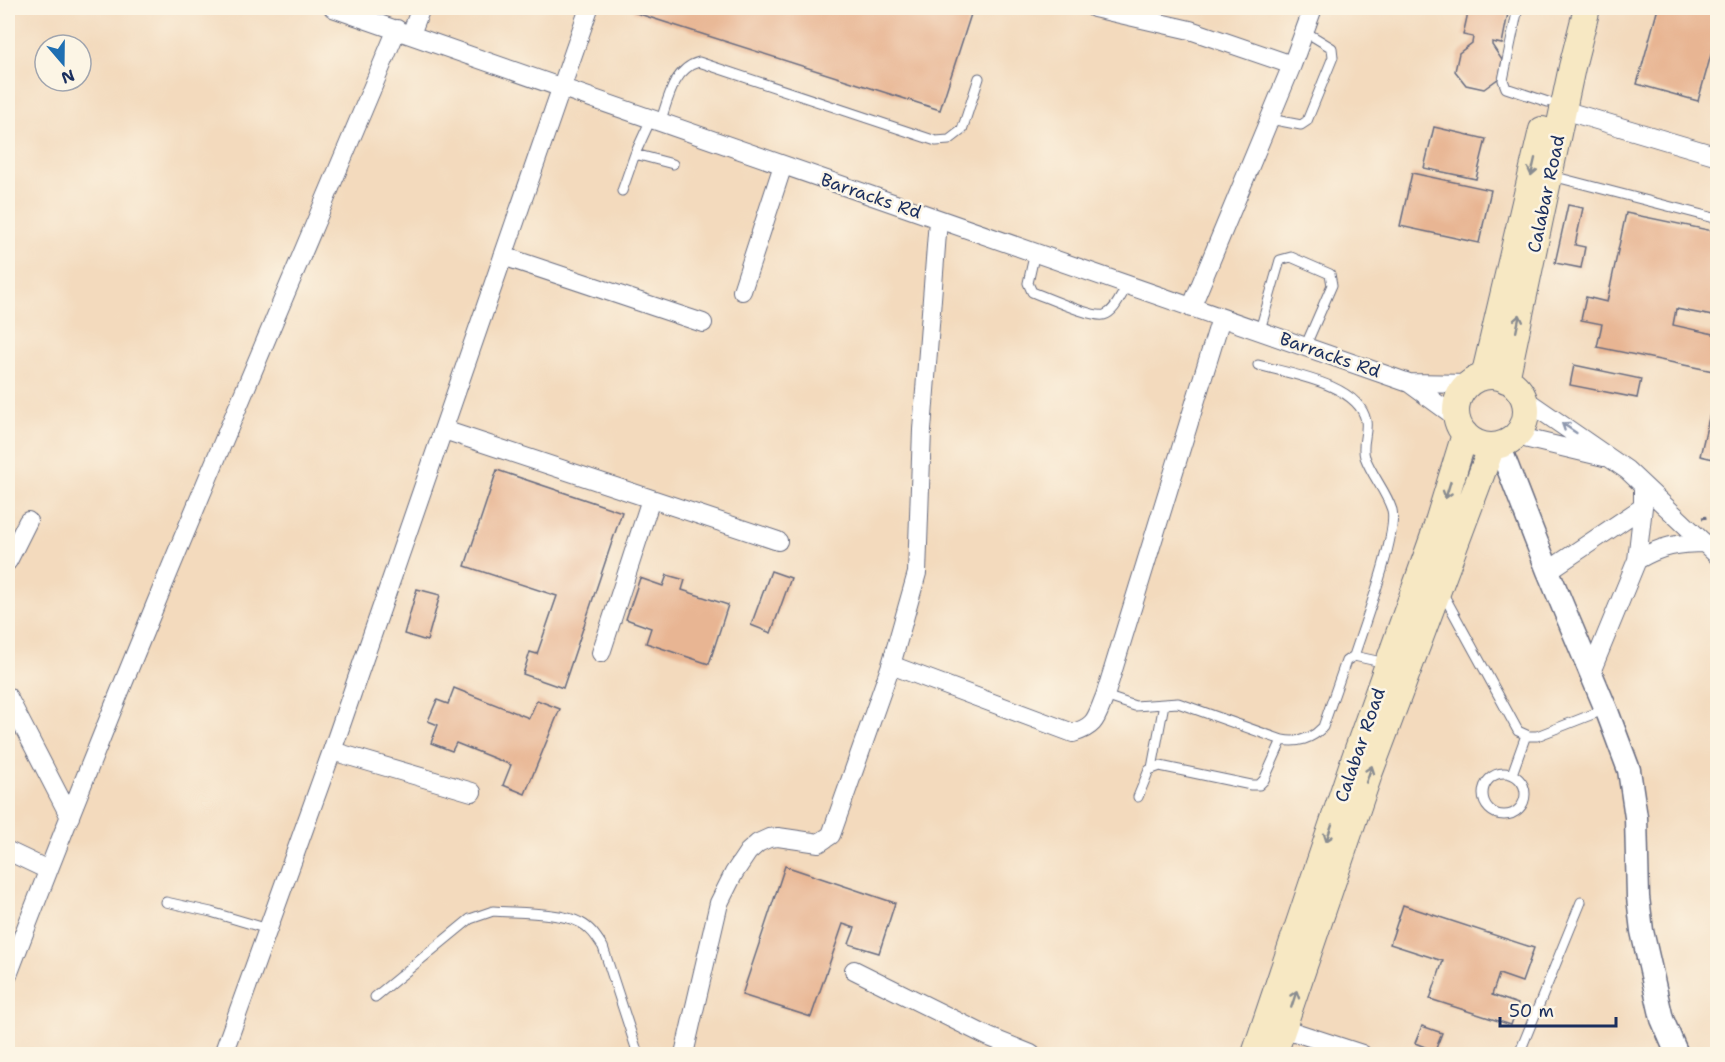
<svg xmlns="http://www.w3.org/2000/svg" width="1725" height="1062" font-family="'Shantell Sans',sans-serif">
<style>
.green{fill:#b8c668;stroke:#6a7a63;stroke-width:1.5}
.building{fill:#e8b593}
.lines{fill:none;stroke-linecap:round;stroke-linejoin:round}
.service-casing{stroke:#676b7f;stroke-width:11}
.minor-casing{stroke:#676b7f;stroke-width:20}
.tertiary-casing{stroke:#676b7f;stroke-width:25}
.secondary-casing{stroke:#676b7f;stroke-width:28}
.path{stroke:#676b7f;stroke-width:3;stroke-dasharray:4.5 4.5;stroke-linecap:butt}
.service{stroke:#fff;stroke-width:9}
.minor{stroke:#fff;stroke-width:18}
.tertiary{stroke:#fff;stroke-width:22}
.secondary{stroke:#f7e8c3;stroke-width:26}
.oneway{stroke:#898c90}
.oneway2{stroke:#8d97ae}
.labels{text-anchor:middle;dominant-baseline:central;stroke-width:5;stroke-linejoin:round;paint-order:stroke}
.street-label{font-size:18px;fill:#1b2f5e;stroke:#fcf5e5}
</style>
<rect width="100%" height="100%" fill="#fcf5e5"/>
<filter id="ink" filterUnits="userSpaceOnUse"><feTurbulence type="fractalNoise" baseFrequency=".0167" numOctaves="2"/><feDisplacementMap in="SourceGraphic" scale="12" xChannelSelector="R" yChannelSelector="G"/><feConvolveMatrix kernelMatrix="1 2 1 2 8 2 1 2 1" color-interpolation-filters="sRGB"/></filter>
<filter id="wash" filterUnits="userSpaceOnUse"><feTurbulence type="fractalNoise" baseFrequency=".008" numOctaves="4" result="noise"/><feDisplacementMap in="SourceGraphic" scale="24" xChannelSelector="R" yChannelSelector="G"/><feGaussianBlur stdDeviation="1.35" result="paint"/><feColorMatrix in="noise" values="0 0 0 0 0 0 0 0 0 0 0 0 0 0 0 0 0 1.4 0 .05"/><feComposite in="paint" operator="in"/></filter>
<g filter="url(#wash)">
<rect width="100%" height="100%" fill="#f3dabd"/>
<path class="green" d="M1295,1045L1330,1054H1292Z"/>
<g id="blocks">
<path class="building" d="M635,8H973L940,110L633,12Z
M1469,8H1509L1502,44L1492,42V45L1502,60L1499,78L1484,89L1466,85L1455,71L1459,53L1472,43L1473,37L1463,35Z
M1658,8H1718V30L1698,101L1637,84Z
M1434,127L1486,139L1476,179L1424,168Z
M1412,173L1491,190L1479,243L1400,226Z
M1568,205L1583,208L1575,245L1585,247L1581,268L1555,263Z
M1626,213L1718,232V317L1676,309L1673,325L1718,335V372L1597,347L1602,324L1581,320L1586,297L1607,302Z
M1574,365L1641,379L1637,398L1570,385Z
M1717,384H1718V460L1700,456Z
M497,470L622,512L563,688L523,674L530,652L537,654L557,596L465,566Z
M771,571L791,578L771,633L751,625Z
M667,575L685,580L682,590L728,605L709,664L646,643L651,628L626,619L640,578L663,586Z
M417,589L440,595L427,641L404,634Z
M454,688L529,718L537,700L560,709L525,794L503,785L511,765L456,743L452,751L431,743L438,725L428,721L437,700L448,704Z
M785,866L895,903L879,953L849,944L855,928L843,924L811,1017L742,995Z
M1403,905L1534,948L1522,982L1499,974L1492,995L1518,1004L1511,1025L1430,999L1443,961L1390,944Z
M1422,1026L1442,1033L1435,1051L1415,1043Z"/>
</g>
</g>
<g filter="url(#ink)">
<use href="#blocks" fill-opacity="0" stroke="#676b7f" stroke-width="1.5"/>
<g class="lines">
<defs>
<path id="service" d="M1518,8L1503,80L1506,88L1548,102
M651,119L635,154L673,164
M1270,119L1301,125L1307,121L1333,57L1332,48L1304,31
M660,123C668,100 673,69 699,62L936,141L949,140L962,130L979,78
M1552,176L1718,219
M622,191L635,154
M1035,252L1028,283L1032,292C1046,297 1092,318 1104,315C1115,312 1121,295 1127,286
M1260,330L1280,260L1291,257L1330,274L1332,285L1305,347
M1258,365C1290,374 1359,384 1366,421C1368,433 1361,445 1365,457C1372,476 1386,491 1392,510C1398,534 1363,628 1354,656
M1442,592L1518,731L1529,736H1537L1606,709
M1105,696L1135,706L1178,703L1282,740C1297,743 1312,739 1323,727L1346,661L1354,656L1386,663
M1152,768L1164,704
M1483 794a21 21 0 1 1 42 0a21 21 0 1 1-42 0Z
M1512,774L1526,735
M1138,797L1149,770L1160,766L1251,785H1259L1264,780L1282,740
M166,902L211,912L268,929
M375,997L470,919L493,911C516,913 562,912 581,923C591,928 597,938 603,947L638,1054
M1519,1054L1581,902"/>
<path id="minor" d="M333,8L1409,383L1457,418
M1094,8L1190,30L1292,65
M411,34L421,8
M1563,110L1718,156
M503,256L703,323
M742,291L783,165
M1191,308L1292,65L1313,8
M1409,383L1470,384
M1523,398L1627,470L1718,556
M444,430L778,541
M1516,436L1604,457
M1637,560C1661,546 1678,543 1706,543
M8,561L28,521
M1548,571L1643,507
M601,653L651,499
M891,665L1073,733C1097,726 1096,717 1105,696L1221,318
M1591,672L1637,560L1643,507V487
M8,697L70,817
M332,751L472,792
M8,851L48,870
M854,970L989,1037L1031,1054
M8,975C129,657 265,344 397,29
M1273,1025L1362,1054
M223,1054L332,751L589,8
M684,1054L719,903L734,873L748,852L758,843L769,838L778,837L819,843L831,835L891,665L917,573L922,430L938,220"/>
<path id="tertiary" d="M1499,445L1548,571L1608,714L1629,770L1636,817L1638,897L1642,931L1662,1019L1677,1054"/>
<path id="secondary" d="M1456 411a35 35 0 1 1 70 0a35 35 0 1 1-70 0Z
M1484,377L1542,130
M1506,380L1572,67L1587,8
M1255,1054L1353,763L1433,538L1465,434
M1274,1054L1369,774L1492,446"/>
</defs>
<use href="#service" class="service-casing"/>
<use href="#minor" class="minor-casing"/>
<use href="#tertiary" class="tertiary-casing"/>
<use href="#secondary" class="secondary-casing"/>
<path class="path" d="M1702,518L1718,515"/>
<use href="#service" class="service"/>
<use href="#minor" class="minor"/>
<use href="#tertiary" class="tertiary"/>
<use href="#secondary" class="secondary"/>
</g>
<defs><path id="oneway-shaft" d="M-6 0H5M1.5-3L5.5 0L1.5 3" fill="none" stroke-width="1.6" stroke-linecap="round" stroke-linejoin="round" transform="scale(1.5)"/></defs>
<g class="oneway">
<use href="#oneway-shaft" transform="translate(1533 167) rotate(103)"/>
<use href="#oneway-shaft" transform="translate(1518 323) rotate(-78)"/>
<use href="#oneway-shaft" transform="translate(1448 490) rotate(107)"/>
<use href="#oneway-shaft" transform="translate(1369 774) rotate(-71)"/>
<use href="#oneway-shaft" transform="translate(1329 833) rotate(109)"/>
<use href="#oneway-shaft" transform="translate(1294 999) rotate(-72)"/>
</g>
<use class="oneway2" href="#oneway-shaft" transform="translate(1569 428) rotate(-146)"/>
</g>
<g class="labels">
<g class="street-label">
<text transform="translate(1546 194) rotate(-78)">Calabar Road</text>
<text transform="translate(871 196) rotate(19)">Barracks Rd</text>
<text transform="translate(1330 355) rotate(19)">Barracks Rd</text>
<text transform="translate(1360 745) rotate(-71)">Calabar Road</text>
</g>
</g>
<rect width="1725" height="1062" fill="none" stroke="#fcf5e5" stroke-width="30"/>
<g transform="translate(63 63) rotate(160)"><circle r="28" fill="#fcf5e5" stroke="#a2a6af" stroke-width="1.5"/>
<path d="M0-4.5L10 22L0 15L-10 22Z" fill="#1f6fb2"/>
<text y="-9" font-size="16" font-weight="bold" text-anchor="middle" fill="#1b2f5e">N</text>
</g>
<path d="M1500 1017v9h116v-9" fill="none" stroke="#1b2f5e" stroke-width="3"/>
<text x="1509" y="1017" font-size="18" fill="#1b2f5e" stroke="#fcf5e5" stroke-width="4.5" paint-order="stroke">50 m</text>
</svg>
